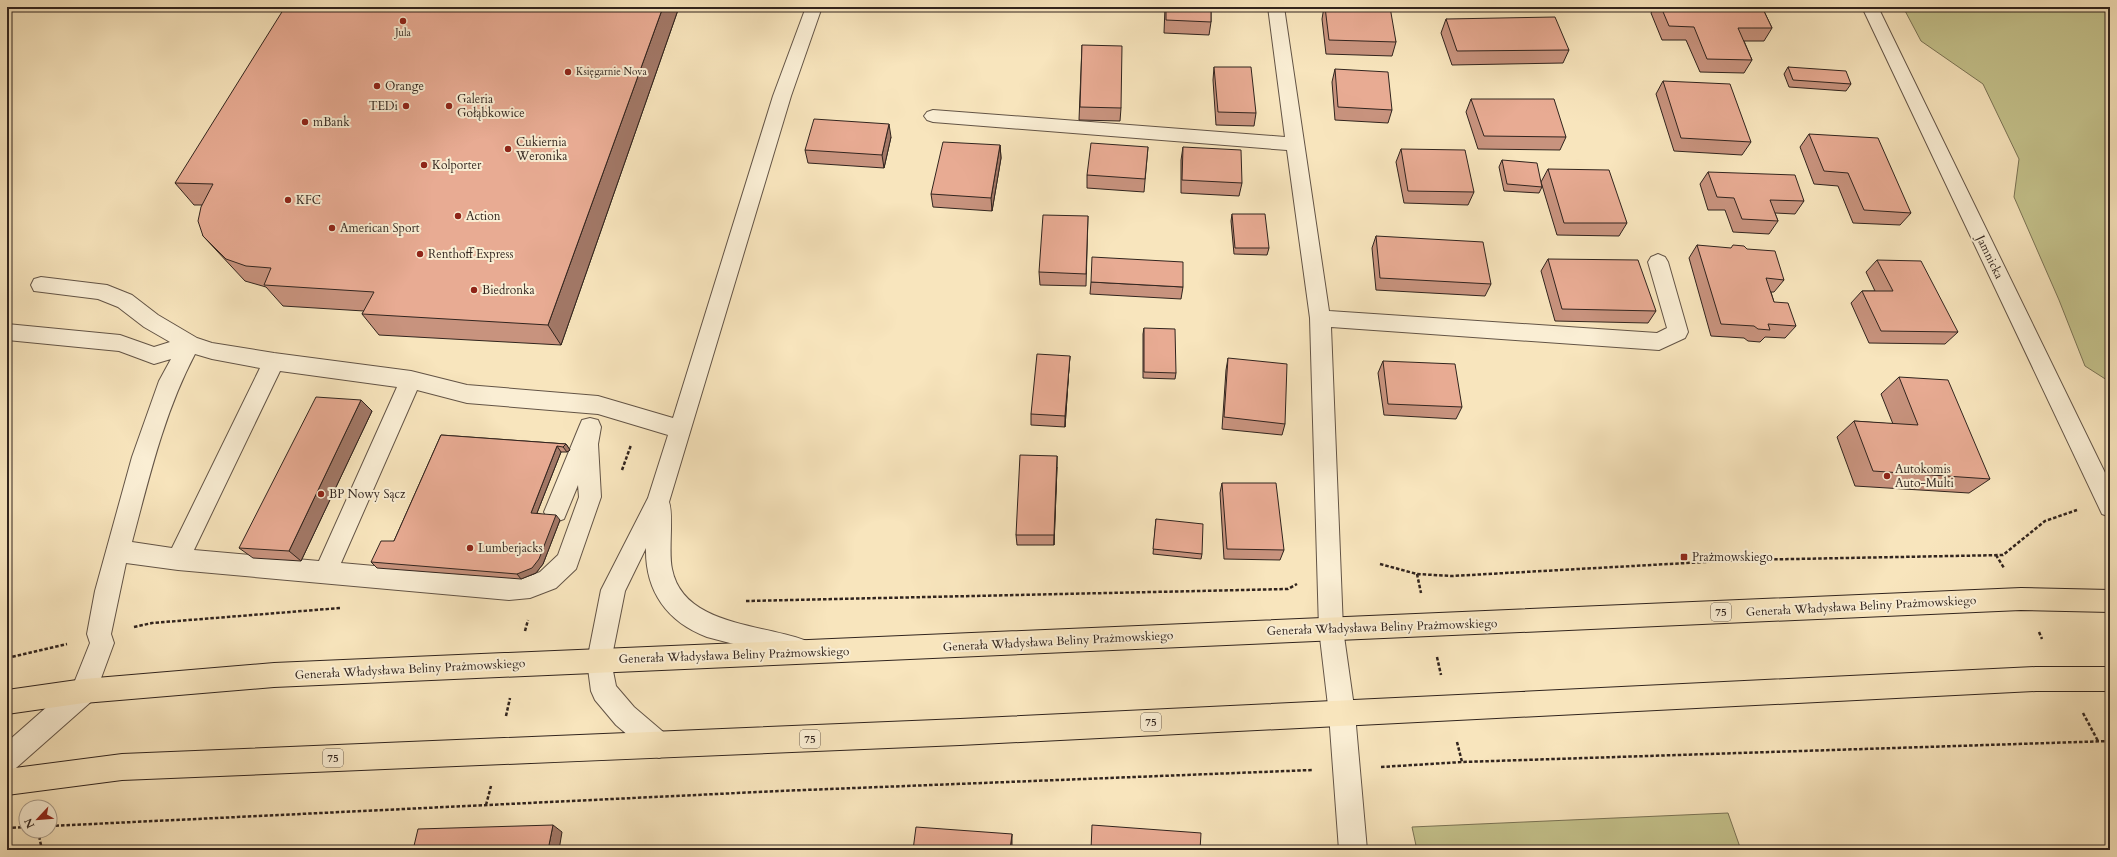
<svg xmlns="http://www.w3.org/2000/svg" width="2117" height="857" font-family="Cardo,serif">
<style>
.green{fill:#c4c28c;stroke:#7a7355}
.lines{fill:none;stroke-linecap:round;stroke-linejoin:round}
.minor-casing{stroke:#635446;stroke-width:2}
.major-casing{stroke:#31241e;stroke-width:2}
.path{stroke:#31241e;stroke-width:2.5;stroke-dasharray:3.5 2;stroke-linecap:butt}
.minor{fill:#faeed4;fill-rule:evenodd}
.major{fill:#f8e5bd;fill-rule:evenodd}
.wall{fill:#c8937e;stroke:#31241e}
.shaded-wall{fill:#a27867;stroke:#31241e}
.building{fill:#e8ab93;stroke:#31241e}
.poi-dot{fill:#8f2418;stroke:#faeed4;stroke-width:1.5}
.labels{text-anchor:middle;dominant-baseline:central;stroke-width:4;stroke-linejoin:round;paint-order:stroke}
.far-poi-label{font-size:10px;fill:#31241e;stroke:#faeed4}
.shield{fill:#faeed4;stroke:#6d6155;stroke-width:1}
.shield-label{font-size:11px;font-weight:bold;fill:#31241e}
.poi-label{font-size:12px;fill:#31241e;stroke:#faeed4;text-anchor:start}
.street-label{font-size:12px;fill:#31241e;stroke:#faeed4}
</style>
<rect width="100%" height="100%" fill="#f8e5bd"/>
<filter id="stains"><feTurbulence type="fractalNoise" baseFrequency=".005" numOctaves="4"/><feColorMatrix values="0 0 0 0 .2 0 0 0 0 .09 0 0 0 0 .02 0 0 0 .5 -.17"/></filter>
<radialGradient id="worn" r=".72"><stop offset=".6" stop-color="#630" stop-opacity="0"/><stop offset="1" stop-color="#630" stop-opacity=".3"/></radialGradient>
<path class="green" d="M1903,7H2110V382L2085,366L2059,300L2014,197L2019,159L1983,84L1921,41Z
M1728,813L1741,850H1417L1412,827Z"/>
<g class="lines">
<defs>
<path id="minor" d="M806,7H822L791,96L669,502C674,515 668,552 672,569C683,626 763,624 807,641L810,649L807,657L798,661L707,637C667,622 645,591 646,548L625,591L611,661L616,686L634,707L668,736L672,745L668,754L659,758L650,754L616,725L595,700L591,691L587,661L601,590L648,498L668,435L598,414L467,403L417,390L341,563L509,578L530,576L540,572L558,555L579,497L578,485L564,519L556,522L548,519L544,512L579,427L582,420L590,418L598,420L601,427L598,444L601,497L576,569L556,588L530,598L509,600L178,570L126,563L111,634L114,643L93,700L16,768L7,772V742L74,683L90,643L87,634L95,591L132,457L159,381L171,359L154,364L119,351L7,340V324L120,335L154,347L170,342L144,327L118,307L98,299L34,291L31,285L34,279L41,277L107,285L132,295L158,315L197,338L212,343L274,353L411,371L467,385L598,396L673,418L773,96ZM195,354L212,359L260,368L172,548L132,542C149,478 164,413 195,354ZM280,371L397,387L319,561L194,550Z
M1268,7H1284L1329,311L1657,333L1667,328L1648,262L1651,257L1658,254L1665,257L1668,262L1688,332L1685,338L1659,350L1331,327L1343,629L1355,714L1367,850H1339L1329,714L1319,629L1310,318L1287,150L933,122L927,120L924,116L927,112L933,110L1285,137Z
M1862,7H1878L2110,483V517L2102,514Z"/>
<path id="major" d="M2021,588L2110,590V612L2021,610L274,687L84,703L7,714V690L84,679L274,663Z
M2036,667H2110V691H2036L960,745L122,780L7,795V769L122,754L960,719Z"/>
</defs>
<use href="#minor" class="minor-casing"/>
<use href="#major" class="major-casing"/>
<path class="path" d="M622,470L631,445
M1996,555L2004,568
M1380,564L1417,574L1452,576L1741,560L2003,555L2045,521L2077,510
M1417,574L1421,593
M746,601L1288,589L1297,584
M134,627L152,623L340,608
M525,631L528,620
M2039,632L2042,639
M1437,657L1441,675
M7,658L67,644
M2083,713L2098,741
M506,716L510,698
M1457,742L1462,762
M1381,767L1462,762L2110,741
M486,805L491,786
M50,826L779,791L1312,770
M7,828L26,827
M38,831L42,850"/>
<use href="#minor" class="minor"/>
<use href="#major" class="major"/>
</g>
<path class="wall" d="M679,7L561,345L379,335L362,314L364,311L283,306L266,287L245,281L203,236L202,205H194L175,183Z
M1165,7H1211V22L1209,35L1164,33Z
M1324,7H1380L1396,42L1392,56L1326,54L1322,19Z
M1654,7H1762L1772,28L1764,41H1744L1752,60L1744,73L1700,72L1686,40H1662L1651,13Z
M1446,19L1569,50L1563,63L1452,65L1441,33Z
M1082,45L1121,108L1120,121L1079,120Z
M1214,67L1256,113L1254,126L1216,125L1213,80Z
M1788,67L1851,84L1846,91L1789,87L1784,74Z
M1335,69L1392,110L1388,123L1335,120L1332,82Z
M1663,81L1751,142L1742,155L1674,151L1656,94Z
M1471,99L1566,137L1560,150L1478,149L1466,112Z
M1809,134L1911,213L1900,225L1853,223L1838,186L1814,184L1800,147Z
M891,137L884,168L808,163L805,150Z
M1000,145L1001,158L992,211L933,207L931,194Z
M1148,147L1144,192L1087,188V175Z
M1183,147L1242,183L1239,196L1181,193V160Z
M1401,149L1474,192L1468,205L1404,203L1396,162Z
M1502,160L1542,187L1539,193L1504,191L1499,167Z
M1548,169L1627,223L1619,236L1557,235L1541,182Z
M1708,172L1804,201L1795,214L1775,213L1778,221L1769,234L1733,232L1725,210H1708L1700,184Z
M1232,214L1269,248L1267,255L1234,254L1231,221Z
M1088,216L1086,286L1040,285L1039,272Z
M1376,236L1491,284L1485,296L1376,290L1372,248Z
M1697,245L1784,280L1774,292H1771L1774,302L1796,326L1785,338L1765,337L1760,342L1748,341L1744,338L1711,336L1689,258Z
M1548,259L1656,311L1648,323L1555,321L1541,271Z
M1877,260L1958,332L1945,344L1869,343L1851,303L1862,291H1875L1866,272Z
M1091,282L1183,287L1181,299L1090,294Z
M1144,328L1176,373L1175,379L1143,378V334Z
M1228,358L1285,424L1282,435L1222,429L1226,370Z
M1383,361L1462,407L1456,419L1384,415L1378,373Z
M1069,367L1065,427L1031,425V414Z
M1899,377L1990,479L1969,493L1855,486L1837,437L1854,421L1893,424L1881,394Z
M372,411L301,561L253,558L239,548Z
M441,435L566,444L570,450L567,452H561L537,513L560,520L543,564L536,573L521,579L377,568L371,562L394,541Z
M1057,467L1054,545H1017L1016,535Z
M1222,483L1284,550L1280,560L1224,559L1220,493Z
M1156,519L1202,554L1201,559L1153,554Z"/>
<path class="shaded-wall" d="M663,7H679L561,345L548,325Z
M889,124L891,137L884,168L882,155Z
M1000,145L1001,158L992,211L991,198Z
M1070,356L1069,367L1065,427V416Z
M361,400L372,411L301,561L289,551Z
M566,444L570,450L567,452L563,447Z
M557,446L561,452L535,518L531,513Z
M1057,456V467L1054,545V535Z
M556,515L560,520L543,564L536,573L521,579L517,574Z
M553,825L562,832L559,850H548Z
M1012,834V850H1010Z"/>
<path class="building" d="M285,7H663L548,325L362,314L374,292L264,285L271,268L246,266L226,259L203,236L198,221L201,207L213,184L175,183Z
M1166,7H1211V22L1166,20Z
M1325,7H1390L1396,42L1329,40Z
M1661,7H1762L1772,28H1738L1752,60L1707,59L1694,27L1669,26Z
M1555,17L1569,50L1457,51L1446,19Z
M1082,45L1122,46L1121,108L1080,107Z
M1214,67H1251L1256,113L1218,112Z
M1788,67L1846,71L1851,84L1793,80Z
M1335,69L1388,72L1392,110L1338,107Z
M1663,81L1730,84L1751,142L1681,138Z
M1471,99H1554L1566,137L1484,136Z
M814,119L889,124L882,155L805,150Z
M1809,134L1878,138L1911,213L1864,210L1848,173L1824,171Z
M943,142L1000,145L991,198L931,194Z
M1091,143L1148,147L1145,179L1087,175Z
M1183,147L1241,150L1242,183L1182,180Z
M1401,149L1465,150L1474,192L1408,191Z
M1502,160L1537,163L1542,187L1507,184Z
M1548,169L1609,170L1627,223H1564Z
M1708,172L1795,175L1804,201L1770,200L1778,221L1742,219L1734,198L1717,197Z
M1232,214H1265L1269,248H1235Z
M1043,215L1088,216L1086,274L1039,272Z
M1376,236L1483,242L1491,284L1380,278Z
M1697,245L1731,248L1733,245L1744,246L1747,249L1775,251L1784,280L1766,278L1774,302L1788,303L1796,326L1768,324L1770,330L1758,329L1754,326L1721,324Z
M1092,257L1183,262V287L1091,282Z
M1548,259L1638,260L1656,311L1562,309Z
M1877,260L1921,261L1958,332L1881,331L1862,291H1893Z
M1144,328L1175,329L1176,373L1144,372Z
M1037,354L1070,356L1065,416L1031,414Z
M1228,358L1287,364L1285,424L1224,417Z
M1383,361L1455,364L1462,407L1388,404Z
M1899,377L1948,380L1990,479L1873,471L1854,421L1918,425Z
M316,397L361,400L289,551L239,548Z
M441,435L566,444L563,447L557,446L531,513L556,515L539,559L532,568L517,574L371,562L381,541H394Z
M1020,455L1057,456L1054,535H1016Z
M1222,483H1276L1284,550L1227,549Z
M1156,519L1203,524L1202,554L1153,549Z
M553,825L548,850H413L418,829Z
M1092,825L1201,833L1200,850H1091Z
M916,827L1012,834L1010,850H913Z"/>
<g class="poi-dot">
<circle cx="403" cy="21" r="4"/>
<circle cx="568" cy="72" r="4"/>
<circle cx="377" cy="86" r="4"/>
<circle cx="406" cy="106" r="4"/>
<circle cx="449" cy="106" r="4"/>
<circle cx="305" cy="122" r="4"/>
<circle cx="508" cy="149" r="4"/>
<circle cx="424" cy="165" r="4"/>
<circle cx="288" cy="200" r="4"/>
<circle cx="458" cy="216" r="4"/>
<circle cx="332" cy="228" r="4"/>
<circle cx="420" cy="254" r="4"/>
<circle cx="474" cy="290" r="4"/>
<circle cx="1887" cy="476" r="4"/>
<circle cx="321" cy="494" r="4"/>
<circle cx="470" cy="548" r="4"/>
<rect x="1680" y="553" width="8" height="8" rx="2"/>
</g>
<g class="labels">
<g class="far-poi-label">
<text x="403" y="33">Jula</text>
<text x="576" y="72" text-anchor="start">Księgarnie Nova</text>
</g>
<g class="shield">
<rect x="1711" y="603" width="20" height="18" rx="3"/>
<rect x="1141" y="713" width="20" height="18" rx="3"/>
<rect x="800" y="730" width="20" height="18" rx="3"/>
<rect x="323" y="749" width="20" height="18" rx="3"/>
</g>
<g class="shield-label">
<text x="1721" y="612">75</text>
<text x="1151" y="722">75</text>
<text x="810" y="739">75</text>
<text x="333" y="758">75</text>
</g>
<g class="poi-label">
<text x="385" y="86">Orange</text>
<text x="457" y="99">Galeria<tspan x="457" dy="14">Gołąbkowice</tspan></text>
<text x="398" y="106" text-anchor="end">TEDi</text>
<text x="313" y="122">mBank</text>
<text x="516" y="142">Cukiernia<tspan x="516" dy="14">Weronika</tspan></text>
<text x="432" y="165">Kolporter</text>
<text x="296" y="200">KFC</text>
<text x="466" y="216">Action</text>
<text x="340" y="228">American Sport</text>
<text x="428" y="254">Renthoff Express</text>
<text x="482" y="290">Biedronka</text>
<text x="1895" y="469">Autokomis<tspan x="1895" dy="14">Auto-Multi</tspan></text>
<text x="329" y="494">BP Nowy Sącz</text>
<text x="478" y="548">Lumberjacks</text>
<text x="1692" y="557">Prażmowskiego</text>
</g>
<g class="street-label">
<text transform="translate(1990 257) rotate(64)">Jamnicka</text>
<text transform="translate(1861 606) rotate(-3)">Generała Władysława Beliny Prażmowskiego</text>
<text transform="translate(1382 627) rotate(-2)">Generała Władysława Beliny Prażmowskiego</text>
<text transform="translate(1058 641) rotate(-3)">Generała Władysława Beliny Prażmowskiego</text>
<text transform="translate(734 655) rotate(-2)">Generała Władysława Beliny Prażmowskiego</text>
<text transform="translate(410 669) rotate(-3)">Generała Władysława Beliny Prażmowskiego</text>
</g>
</g>
<rect width="2117" height="857" fill="none" stroke="#f8e5bd" stroke-width="24"/>
<rect x="8" y="8" width="2101" height="841" fill="none" stroke="#31241e" stroke-width="2"/>
<rect x="12" y="12" width="2093" height="833" fill="none" stroke="#31241e"/>
<g transform="translate(38 819) rotate(244)"><circle r="19" fill="#faeed4" stroke="#aa9d8b"/>
<path d="M0-3L7 15L0 10L-7 15Z" fill="#8f2418"/>
<text y="-6" font-size="11" font-weight="bold" text-anchor="middle" fill="#31241e">N</text>
</g>
<rect width="100%" height="100%" filter="url(#stains)"/>
<rect width="100%" height="100%" fill="url(#worn)"/>
</svg>
